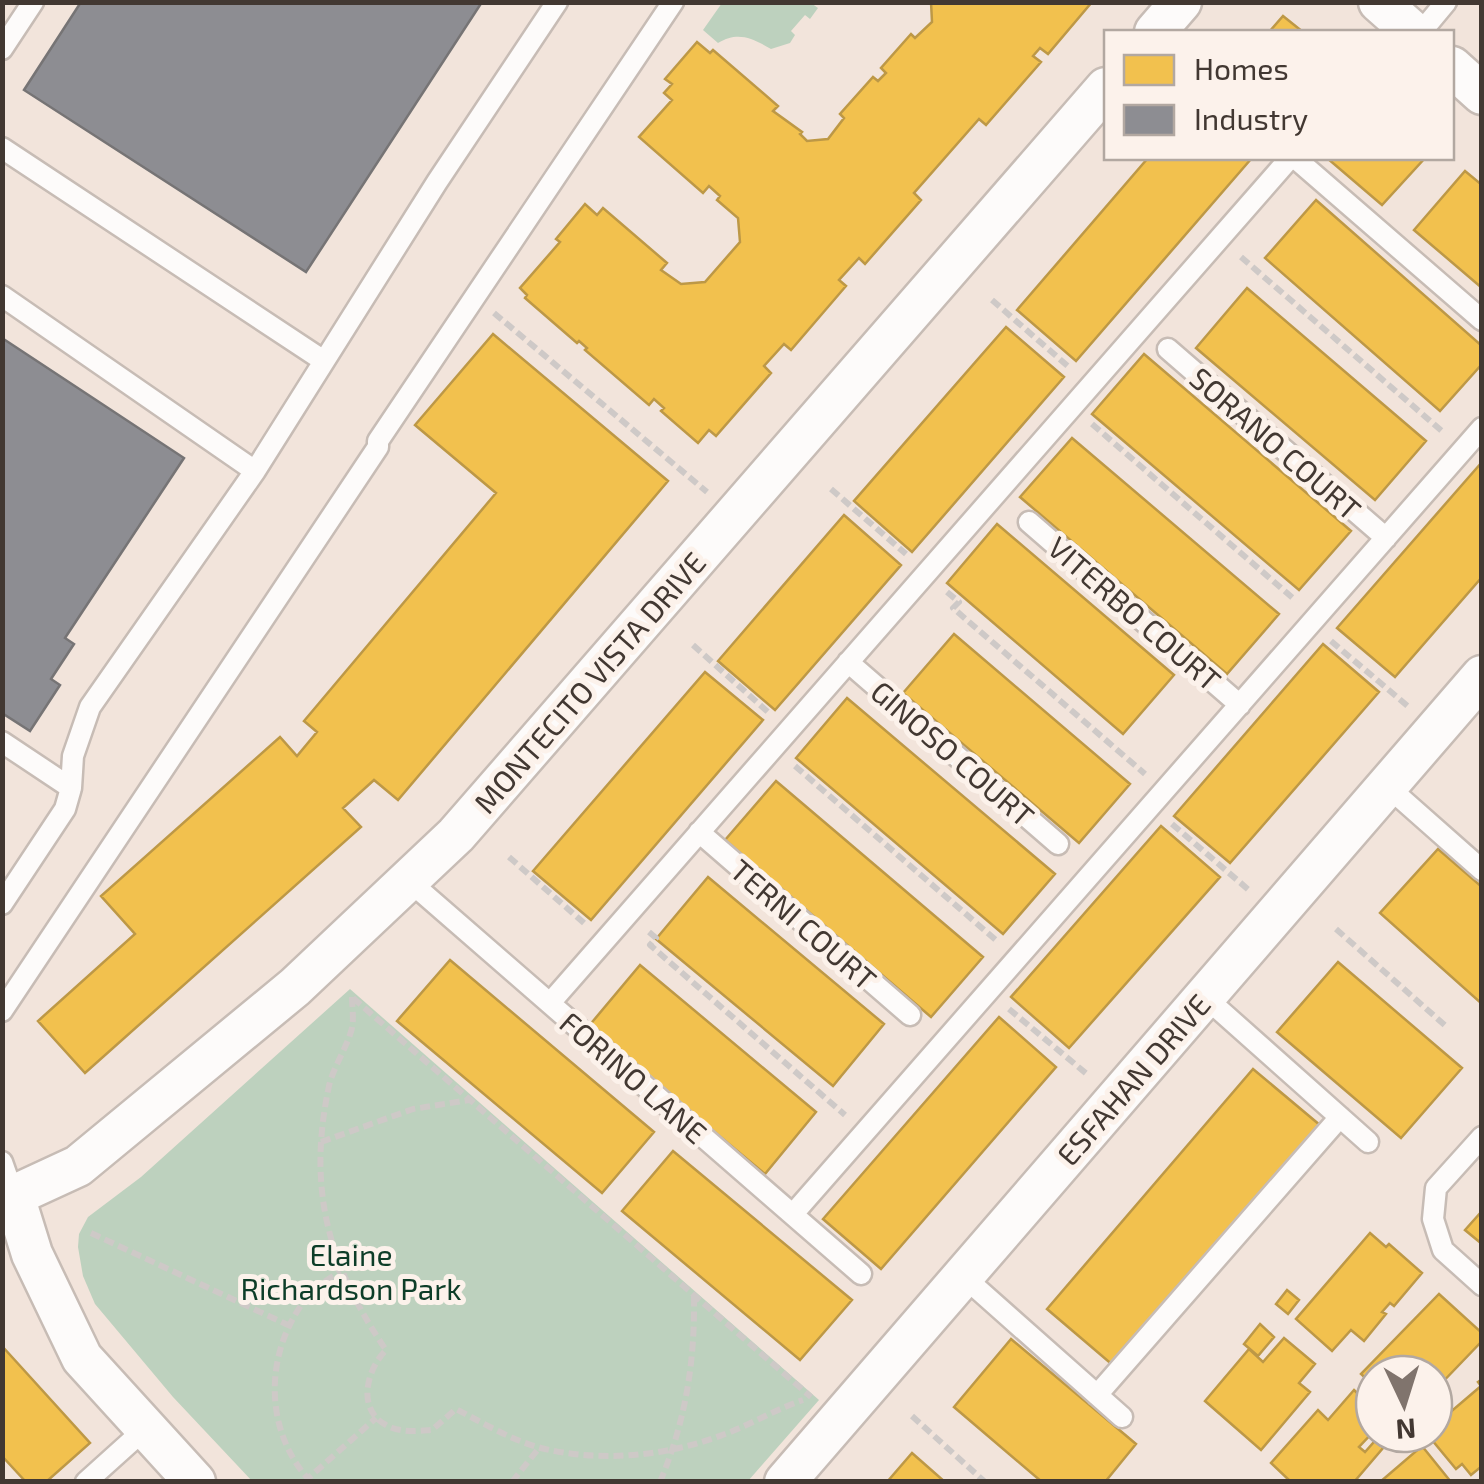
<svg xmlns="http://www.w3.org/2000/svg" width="1484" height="1484" font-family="'Exo 2',sans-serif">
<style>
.green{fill:#bdd1be}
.homes{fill:#f2c14e;stroke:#bd9846;stroke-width:2.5}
.industry{fill:#8d8d92;stroke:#767475;stroke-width:2.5}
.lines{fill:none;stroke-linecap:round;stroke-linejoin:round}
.service-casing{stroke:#c7bcb5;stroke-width:25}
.minor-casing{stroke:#c7bcb5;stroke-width:45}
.path{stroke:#cec9c7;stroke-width:6;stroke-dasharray:10 5;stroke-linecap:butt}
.service{stroke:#fdfbfa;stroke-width:20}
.minor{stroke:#fdfbfa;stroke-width:40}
.labels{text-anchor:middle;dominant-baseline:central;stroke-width:10;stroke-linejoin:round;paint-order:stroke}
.street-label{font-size:30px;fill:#423832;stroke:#fcf2eb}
.park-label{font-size:30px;fill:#0d3d28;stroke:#fcf2eb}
</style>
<rect width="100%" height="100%" fill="#f2e4db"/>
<path class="green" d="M722,3H811L818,8L810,19L805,15L791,31L795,35L790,43L771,49C752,38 738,31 718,43L703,30Z
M350,989L819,1400L748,1481H252L173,1397L95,1304L83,1276L78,1247L79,1234L88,1217L141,1177Z"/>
<path class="homes" d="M931,2H1092L1048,54L1040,48L1033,56L1041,62L986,125L979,119L914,193L921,200L865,264L859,258L839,280L846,286L791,350L784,344L764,366L771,373L716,436L709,430L698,443L661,411L664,408L654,399L649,405L585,350L587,348L579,341L577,343L525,298L527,295L520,288L560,242L556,239L585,204L597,215L603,208L667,263L661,270L681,284L705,282L740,242L738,218L717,200L720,196L709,186L703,193L639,137L672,100L664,93L672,84L665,79L697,42L710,53L713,50L778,106L773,111L802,132L800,134L807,141L828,139L844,118L840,114L873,77L878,81L886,73L881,68L911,34L915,38L932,22Z
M1283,16L1303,32H1269Z
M1148,158L1251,159L1076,361L1017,310Z
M1327,158H1425L1382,205Z
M1465,171L1482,185V288L1414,230Z
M1316,200L1482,346V364L1440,411L1265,258Z
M1247,288L1426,441L1375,500L1196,348Z
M1006,327L1064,377L912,552L854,501Z
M493,334L668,481L398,800L374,780L343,808L361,827L85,1073L38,1021L135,934L101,896L280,737L297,756L317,732L304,721L496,493L415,425Z
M1144,354L1351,531L1299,590L1092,414Z
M1072,438L1279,614L1227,674L1020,497Z
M1482,462V577L1395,677L1337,628Z
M844,515L901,565L775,710L718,661Z
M997,524L1174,675L1123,734L947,583Z
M954,634L1130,784L1079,843L903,693Z
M1323,644L1379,692L1230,863L1174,816Z
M705,672L763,720L591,920L533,871Z
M847,698L1055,874L1003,934L796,758Z
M776,781L983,957L931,1017L725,840Z
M1161,826L1220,877L1069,1048L1011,997Z
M1438,849L1482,887V1004L1380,913Z
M708,877L884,1024L833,1086L656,939Z
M450,960L654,1132L602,1193L397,1021Z
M1338,962L1462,1068L1401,1138L1277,1032Z
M640,965L816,1112L765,1174L588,1027Z
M999,1017L1056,1067L881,1269L823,1219Z
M1253,1069L1321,1126L1115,1367L1047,1309Z
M673,1151L852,1300L800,1360L622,1211Z
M1482,1211V1244L1465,1230Z
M1370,1233L1386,1247L1389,1244L1422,1273L1394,1306L1390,1303L1382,1312L1386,1314L1364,1341L1351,1330L1332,1351L1296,1319Z
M1287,1290L1299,1300L1288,1314L1276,1304Z
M1439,1294L1482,1333V1341L1434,1391V1374H1374V1386L1361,1374Z
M1260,1324L1274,1337L1258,1356L1244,1344Z
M1284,1338L1315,1364L1299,1383L1310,1392L1261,1450L1205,1401L1249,1349L1263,1362Z
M1011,1339L1136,1444L1105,1482H1042L954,1407Z
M2,1346L90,1443L46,1482H26L2,1456Z
M1482,1379V1466L1471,1475L1462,1464L1456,1469L1427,1434H1434V1426L1481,1386L1478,1382Z
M1354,1390L1374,1409V1431L1359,1447L1365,1452L1381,1434H1395L1354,1482H1291L1271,1463L1318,1410L1328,1420Z
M1422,1446L1451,1482H1380Z
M912,1453L945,1482H887Z"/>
<path class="industry" d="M81,2H482L306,272L24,90Z
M2,338L184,458L65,638L74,644L51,679L60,685L30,731L2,713Z"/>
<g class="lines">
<defs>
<path id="service" d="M1421,32L1446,2
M2,49L33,2
M2,148L324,361
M1295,158L1482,320
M2,296L255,471
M1168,349L1386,538
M1029,522L1240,705
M848,662L1058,844
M2,742L71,788
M1387,786L1482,870
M699,832L910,1015
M408,880L861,1274
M2,904L65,809L71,788L73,756L90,707L255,471L437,182L557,2
M1205,997L1368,1142
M550,1003L1290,158
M2,1011L378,447V441L673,2
M1482,1137L1436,1188L1433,1219L1443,1250L1482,1285
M2,1162L14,1196
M793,1214L1482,428
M963,1276L1122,1417
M1097,1395L1340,1117
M86,1482L146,1428"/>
<path id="minor" d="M1379,2L1413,32
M1155,32L1181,2
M1452,67L1482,94
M14,1196L32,1254L82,1358L195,1482
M2,1201L78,1166L295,987L456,835L1106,88
M785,1482L1482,676"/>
</defs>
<use href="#service" class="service-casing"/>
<use href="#minor" class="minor-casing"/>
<path class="path" d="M1241,257L1443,432
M992,300L1070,368
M494,313L707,492
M1092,424L1295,600
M831,489L906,554
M947,592L959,602L953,608L1145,774
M1331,641L1410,708
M693,645L768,712
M795,766L997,941
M1172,824L1250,891
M509,857L584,923
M1336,929L1448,1028
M649,932L656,938L650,945L845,1115
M352,997C352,1006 354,1018 352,1028C347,1048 334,1065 329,1086C307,1188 328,1265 386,1350C367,1369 356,1409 386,1425C400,1433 417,1431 432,1430L456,1409C483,1423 511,1440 541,1448C601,1463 668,1456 725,1434C752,1424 776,1409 803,1400
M353,998L811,1397
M1009,1009L1088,1075
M321,1142L413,1109L469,1100
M91,1233L288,1325
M912,1416L985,1482
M304,1482L376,1418
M311,1482C262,1430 264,1349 309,1295C317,1285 330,1279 340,1271
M512,1482L539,1448
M660,1482C686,1420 695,1361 694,1295"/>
<use href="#service" class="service"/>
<use href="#minor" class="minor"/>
</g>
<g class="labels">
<g class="street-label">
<text transform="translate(1276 443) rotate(41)">SORANO COURT</text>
<text transform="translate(1135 613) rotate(41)">VITERBO COURT</text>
<text transform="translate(589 682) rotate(-49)">MONTECITO VISTA DRIVE</text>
<text transform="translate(953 753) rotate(41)">GINOSO COURT</text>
<text transform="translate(804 924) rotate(41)">TERNI COURT</text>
<text transform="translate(634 1077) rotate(41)">FORINO LANE</text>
<text transform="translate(1133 1079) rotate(-49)">ESFAHAN DRIVE</text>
</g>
<g class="park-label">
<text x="351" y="1254">Elaine<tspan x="351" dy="34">Richardson Park</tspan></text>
</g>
</g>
<rect width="1484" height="1484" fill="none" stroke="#423832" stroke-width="10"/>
<rect x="1104" y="30" width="350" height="130" fill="#fcf2eb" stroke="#b2a8a1" stroke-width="2.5"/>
<rect x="1124" y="55" width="50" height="30" fill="#f2c14e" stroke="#b2a8a1" stroke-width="2.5"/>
<text x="1194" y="80" font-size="30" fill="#423832">Homes</text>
<rect x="1124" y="105" width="50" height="30" fill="#8d8d92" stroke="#b2a8a1" stroke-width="2.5"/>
<text x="1194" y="130" font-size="30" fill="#423832">Industry</text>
<g transform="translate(1404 1404) rotate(176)"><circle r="48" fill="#fcf2eb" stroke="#b2a8a1" stroke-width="2.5"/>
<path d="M0-8L18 38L0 25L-18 38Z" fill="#80746d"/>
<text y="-15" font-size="28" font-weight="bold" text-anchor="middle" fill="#423832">N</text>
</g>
</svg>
